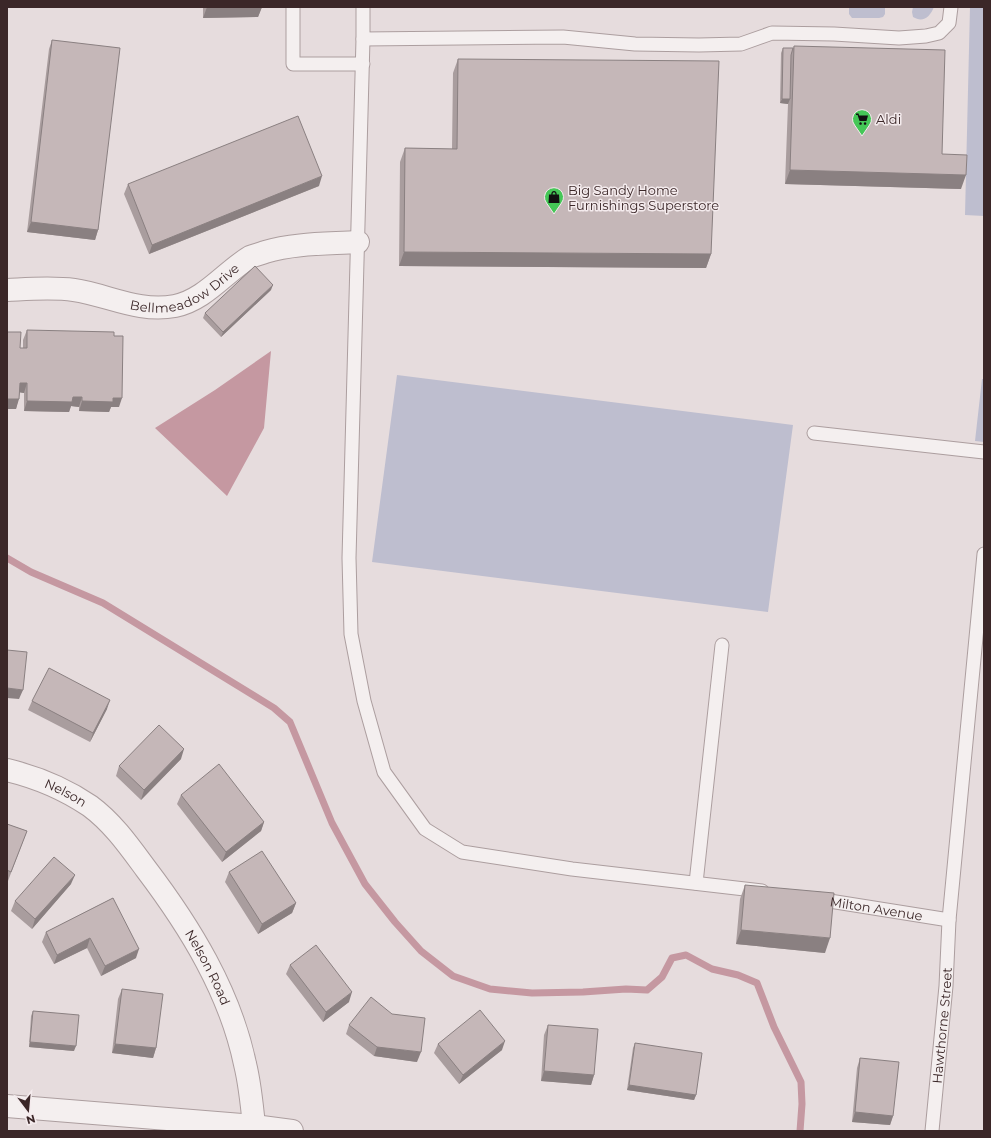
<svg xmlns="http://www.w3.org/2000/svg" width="991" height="1138" font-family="Montserrat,sans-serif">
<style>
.green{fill:#bebecf}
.water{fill:#c598a1}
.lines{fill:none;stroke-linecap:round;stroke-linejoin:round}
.stream{stroke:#c598a1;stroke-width:7}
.lane-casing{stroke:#ac9e9f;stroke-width:15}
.street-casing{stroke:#ac9e9f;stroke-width:24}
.lane{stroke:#f4efef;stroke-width:13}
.street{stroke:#f4efef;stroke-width:22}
.wall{fill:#a99d9e}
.shaded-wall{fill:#8a8081}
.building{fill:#c5b7b8;stroke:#8a8081}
.labels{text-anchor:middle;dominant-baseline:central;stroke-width:3;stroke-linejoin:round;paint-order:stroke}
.poi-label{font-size:13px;fill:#3b2728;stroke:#f4ebed;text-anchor:start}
.street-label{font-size:13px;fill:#3b2728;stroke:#f4ebed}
</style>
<rect width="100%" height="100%" fill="#e6dcdd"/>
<path class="green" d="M849,7H885V14L883,17L879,18H852L849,14Z
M913,7H934C930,17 923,23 913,17L912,12Z
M970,7H984V216L965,215Z
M397,375L793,425L768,612L372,562Z
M982,379H984V442L975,441Z"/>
<path class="water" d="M271,351L264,428L227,496L155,428L215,390Z"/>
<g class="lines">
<path class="stream" d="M7,558L31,572L103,603L274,708L290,722L332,823L365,884L395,922L421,951L453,976L490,989L532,993L583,992L626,989L647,990L662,977L672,958L686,955L712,969L738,975L757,983L774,1027L801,1082L802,1104L800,1131"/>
<defs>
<g id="lane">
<path d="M293,7V64H363"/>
<path d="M363,7V39L563,37L635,44L699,45L741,44L772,33L834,34L899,38L926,36L939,33L949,23L951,7"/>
<path d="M363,39L349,558L351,634L364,701L384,772L425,829L462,852L572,869L762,891"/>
<path d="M814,433L984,452"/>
<path d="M696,883L722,645"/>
<path id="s1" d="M817,899L949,920"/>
<path id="s2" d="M932,1131L946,986L949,920L984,554"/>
</g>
<g id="street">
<path id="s3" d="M7,290C29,289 52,287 74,290C108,295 139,313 175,306C205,300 225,272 250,257C255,255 260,254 265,252C295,243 327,244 358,242"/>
<path id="s4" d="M7,770C36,777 65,789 90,806C113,823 129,846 146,869C190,927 230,992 245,1064C250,1084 252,1105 254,1126"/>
<path d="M7,1106L254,1126L292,1131"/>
</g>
</defs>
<use href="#lane" class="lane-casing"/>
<use href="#street" class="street-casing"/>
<use href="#lane" class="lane"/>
<use href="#street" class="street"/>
</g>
<path class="wall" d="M203,7H262L258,17L203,18Z
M52,40L98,230L95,240L27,232L49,49Z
M794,46L942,154L961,189L785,184L788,104L780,103L781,53L783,48H793Z
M458,59L711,254L706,268L399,266L400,162L405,148L452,149L453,73Z
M128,184L319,186L149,254L124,194Z
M271,290L221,337L203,318L205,313Z
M984,325V358H983Z
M27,330L114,336L119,407H111L109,412L79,411V407L71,406L69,412L24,411V393L20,392L16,409H7V332L20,348H23V340Z
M32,701L107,709L90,742L28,710Z
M181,759L141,800L116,776L119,766Z
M181,795L264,822L261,831L222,862L177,804Z
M7,824L27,831L8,881H7Z
M229,872L296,903L292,913L258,934L225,882Z
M71,884L32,929L11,911L15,901Z
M745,885L825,953L736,944L740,899Z
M113,898L136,958L101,976L87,948L54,964L42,942L46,932Z
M290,965L349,1002L323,1022L286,974Z
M122,989L156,1048L153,1058L112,1053L118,999Z
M33,1011L74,1051L29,1047L31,1016Z
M349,1025L417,1062L374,1056L346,1034Z
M548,1025L594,1075L591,1085L541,1081L544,1035Z
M635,1043L696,1095L694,1100L627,1090L633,1048Z
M438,1044L502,1050L459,1084L434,1053Z
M860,1058L893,1116L890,1125L852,1122L857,1068Z"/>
<path class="shaded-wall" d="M207,7H262L258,17L203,18Z
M782,99H790L788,104L780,103Z
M790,170L966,175L961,189L785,184Z
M322,176L319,186L149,254L152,245Z
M31,222L98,230L95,240L27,232Z
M404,252L711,254L706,268L399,266Z
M273,285L271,290L221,337L223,332Z
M20,383H27L24,393L16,392Z
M73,397H82L79,407L71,406L69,412L24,411L27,401Z
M113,398H122L119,407H111L109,412L79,411L82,401Z
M7,399H19L16,409H7Z
M7,688L23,690L19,699L7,698Z
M110,700L107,709L90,742L93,733Z
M184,749L181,759L141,800L144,790Z
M264,822L261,831L222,862L226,852Z
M75,875L71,884L32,929L35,919Z
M296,903L292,913L258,934L262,924Z
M741,930L830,938L825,953L736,944Z
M90,938L87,948L54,964L57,955Z
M139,949L136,958L101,976L105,966Z
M352,992L349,1002L323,1022L326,1012Z
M505,1041L502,1050L459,1084L463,1075Z
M30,1042L76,1046L74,1051L29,1047Z
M115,1044L156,1048L153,1058L112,1053Z
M377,1047L421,1052L417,1062L374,1056Z
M544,1071L594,1075L591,1085L541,1081Z
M629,1085L696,1095L694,1100L627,1090Z
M855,1112L893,1116L890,1125L852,1122Z"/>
<path class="building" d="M52,40L120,48L98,230L31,222Z
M794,46L945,50L942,154L967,155L966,175L790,170Z
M783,48H793L791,55L790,99H782Z
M458,59L719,61L711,254L404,252L405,148L457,149Z
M298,116L322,176L152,245L128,184Z
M255,266L273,285L223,332L205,313Z
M27,330L114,332V336H123L122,398H113V402L82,401V397H73L72,402L27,401V383H20L19,399H7V332H21L20,348H27Z
M7,650L27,652L23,690L7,688Z
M49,668L110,700L93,733L32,701Z
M159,725L184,749L144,790L119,766Z
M219,764L264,822L226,852L181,795Z
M7,824L27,831L11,872L7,870Z
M262,851L296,903L262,924L229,872Z
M54,857L75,875L35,919L15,901Z
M745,885L834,893L830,938L741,930Z
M113,898L139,949L105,966L90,938L57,955L46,932Z
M316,945L352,992L326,1012L290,965Z
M122,989L163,994L156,1048L115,1044Z
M371,997L392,1014L425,1018L421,1052L377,1047L349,1025Z
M480,1010L505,1041L463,1075L438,1044Z
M33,1011L79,1015L76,1046L30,1042Z
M548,1025L598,1029L594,1075L544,1071Z
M635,1043L702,1053L696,1095L629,1085Z
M860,1058L899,1062L893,1116L855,1112Z"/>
<defs>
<symbol id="supermarket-pin" viewBox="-11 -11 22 30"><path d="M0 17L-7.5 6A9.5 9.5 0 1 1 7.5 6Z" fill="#45c757" stroke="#f4ebed"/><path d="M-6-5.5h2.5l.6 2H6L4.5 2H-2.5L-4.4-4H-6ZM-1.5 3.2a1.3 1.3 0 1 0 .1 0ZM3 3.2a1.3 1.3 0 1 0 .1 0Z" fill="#111"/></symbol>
<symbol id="shop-pin" viewBox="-11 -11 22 30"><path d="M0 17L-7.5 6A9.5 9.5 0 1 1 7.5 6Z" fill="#45c757" stroke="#f4ebed"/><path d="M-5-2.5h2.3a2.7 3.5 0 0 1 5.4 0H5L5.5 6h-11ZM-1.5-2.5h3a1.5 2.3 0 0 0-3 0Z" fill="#111"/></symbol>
</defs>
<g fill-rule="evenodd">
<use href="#supermarket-pin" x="851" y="108" width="22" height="30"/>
<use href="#shop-pin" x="543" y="186" width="22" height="30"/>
</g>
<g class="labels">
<g class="poi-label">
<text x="876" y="119">Aldi</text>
<text x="568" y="190">Big Sandy Home<tspan x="568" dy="15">Furnishings Superstore</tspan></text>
</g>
<g class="street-label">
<text stroke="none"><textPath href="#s3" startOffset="185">Bellmeadow Drive</textPath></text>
<text stroke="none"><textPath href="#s4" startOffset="63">Nelson</textPath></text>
<text stroke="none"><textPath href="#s1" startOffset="60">Milton Avenue</textPath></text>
<text stroke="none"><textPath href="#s4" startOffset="292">Nelson Road</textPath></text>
<text stroke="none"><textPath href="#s2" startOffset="106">Hawthorne Street</textPath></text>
</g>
</g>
<rect width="991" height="1138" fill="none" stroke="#3b2728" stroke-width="16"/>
<g transform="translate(28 1110) rotate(164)" stroke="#f4ebed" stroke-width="3" paint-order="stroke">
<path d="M0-3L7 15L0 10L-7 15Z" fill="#3b2728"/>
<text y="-6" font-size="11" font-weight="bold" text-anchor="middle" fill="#3b2728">N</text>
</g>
</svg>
